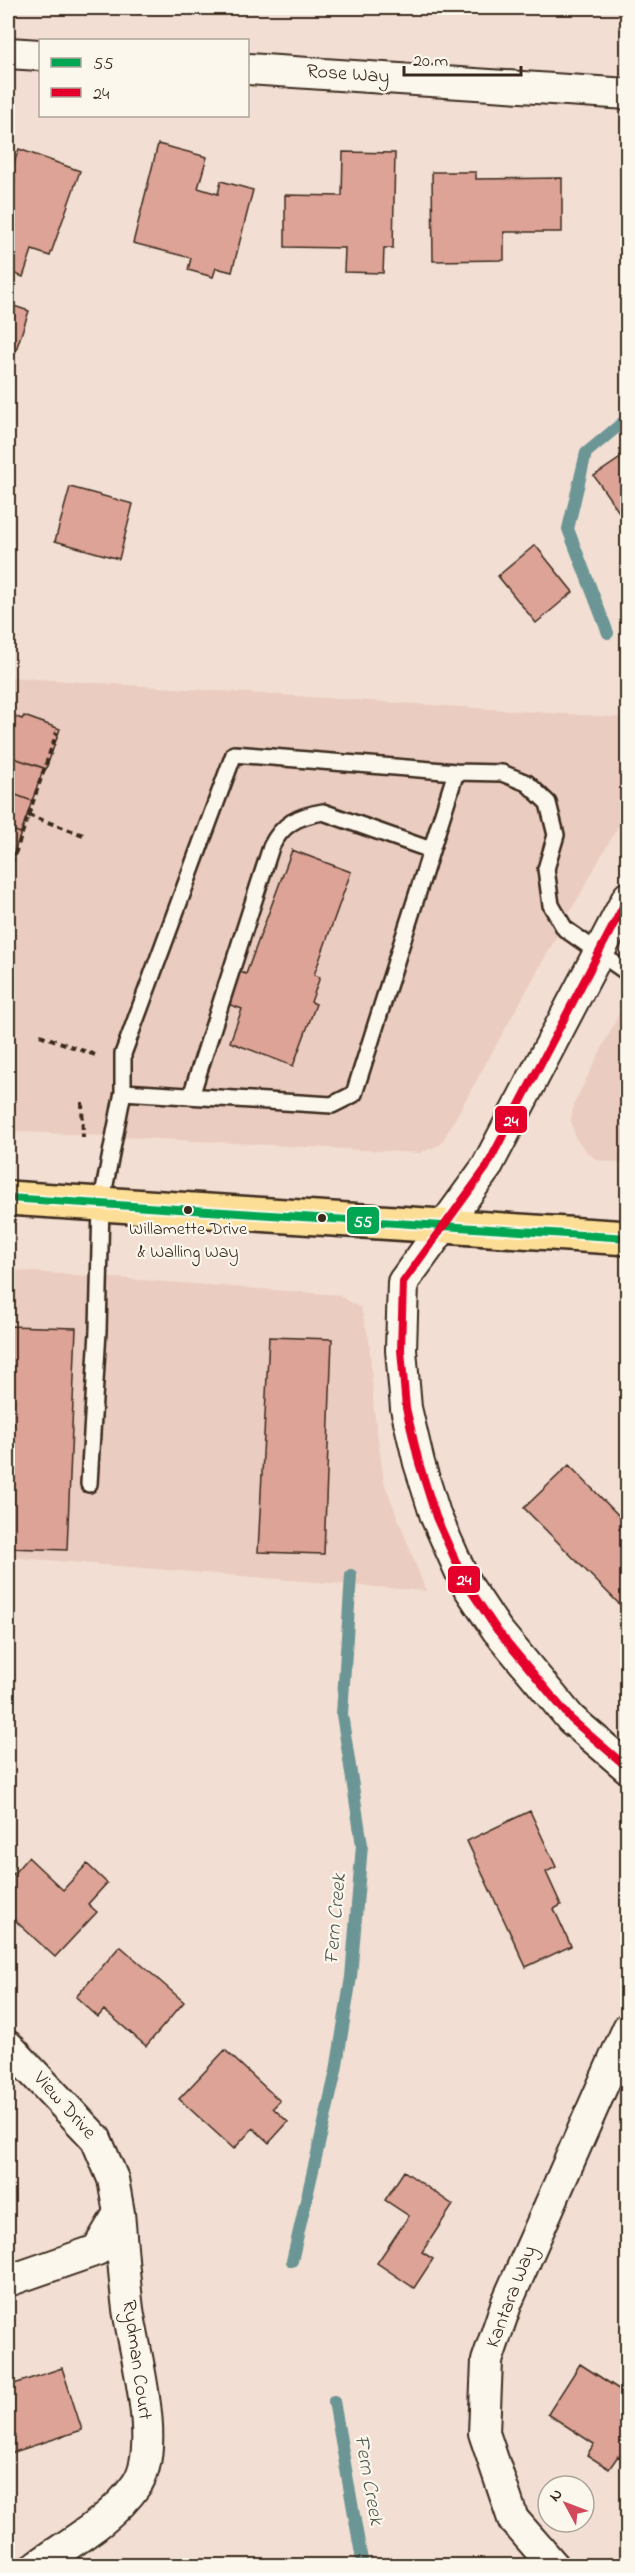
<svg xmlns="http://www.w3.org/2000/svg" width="635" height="2573" font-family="'Indie Flower',sans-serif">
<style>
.built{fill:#ebccc0}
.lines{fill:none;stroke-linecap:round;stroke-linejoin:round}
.stream{stroke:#6c9695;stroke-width:12}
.building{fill:#dca396;stroke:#3b2a1e;stroke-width:1.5}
.service-casing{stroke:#3b2a1e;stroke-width:20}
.minor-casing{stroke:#3b2a1e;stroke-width:34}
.primary-casing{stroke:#3b2a1e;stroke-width:38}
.path{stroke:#3b2a1e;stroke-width:4;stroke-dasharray:6 4.5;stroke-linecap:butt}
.service{stroke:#fbf7ec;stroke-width:15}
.minor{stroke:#fbf7ec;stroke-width:30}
.primary{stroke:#fcde96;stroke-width:33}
.bus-1-casing{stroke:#fbf7ec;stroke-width:12}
.bus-2-casing{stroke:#fbf7ec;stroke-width:12}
.bus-1{stroke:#00a651;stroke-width:8}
.bus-2{stroke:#e4002b;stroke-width:8}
.bus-dot{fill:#3b2a1e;stroke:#fbf7ec;stroke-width:2}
.labels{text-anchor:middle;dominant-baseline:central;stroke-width:4.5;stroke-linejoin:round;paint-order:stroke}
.bus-label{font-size:18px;fill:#3b2a1e;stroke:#fbf7ec}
.street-label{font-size:20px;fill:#3b2a1e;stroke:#fbf7ec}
.water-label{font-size:21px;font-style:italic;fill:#505750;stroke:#fbf7ec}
.line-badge{stroke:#fbf7ec;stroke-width:2}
.badge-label{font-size:16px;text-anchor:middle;font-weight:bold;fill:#fff}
</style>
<rect width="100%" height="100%" fill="#f2ded2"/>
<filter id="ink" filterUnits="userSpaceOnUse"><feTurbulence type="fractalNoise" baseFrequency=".0167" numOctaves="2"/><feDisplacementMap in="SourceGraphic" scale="12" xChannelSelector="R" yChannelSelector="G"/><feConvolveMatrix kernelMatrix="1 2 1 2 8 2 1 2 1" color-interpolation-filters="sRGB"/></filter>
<g filter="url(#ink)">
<path class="built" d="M8,677L627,718V810L441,1144L420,1153L8,1131Z
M627,998L628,1164H627L597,1160L587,1152L576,1139L571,1120L574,1104Z
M8,1270L338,1295L361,1308L369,1339L374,1411L384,1482L426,1591L8,1557Z"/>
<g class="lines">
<path class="stream" d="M608,633L568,529L586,453L628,418
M292,2261L336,2071L351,1977L362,1845L342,1714L351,1575
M334,2401L363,2566"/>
</g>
<path class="building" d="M158,144L207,157L198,188L218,194L221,181L253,190L232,272L216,268L213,277L188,270L191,258L133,243Z
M19,149L80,171L50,256L32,250L23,277L8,271V202L15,181L8,179Z
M343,152L395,153L393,248H384L383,273L344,272L345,248L285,247V195L342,196Z
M432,172H476V179L562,178V232H504V260L433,261Z
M625,205H628V287H624Z
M8,304L29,311L8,374Z
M628,453V525L594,476Z
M70,487L133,504L119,559L55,541Z
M535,545L573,592L536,623L498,576Z
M8,714L22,719L24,716L60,729L46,769L8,756Z
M8,756L44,768L32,801L8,792Z
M8,792L32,801L21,833L8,829Z
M8,829L21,833L9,866L8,865Z
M292,850L351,872L314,975L320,977L311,1002L316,1004L293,1066L230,1042L242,1009L228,1004L240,972L246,974Z
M8,1326L76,1328L67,1550L8,1548Z
M269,1337L332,1339L324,1554L258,1552Z
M569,1465L626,1523L619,1529L628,1538V1613L524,1508Z
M530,1811L556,1867L546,1872L561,1905L554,1909L571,1946L526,1967L467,1841Z
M28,1857L63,1890L87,1864L107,1883L88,1904L97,1912L55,1957L8,1914V1880Z
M120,1946L184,2002L146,2046L104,2010L98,2017L76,1997Z
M225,2050L280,2101L273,2108L288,2122L269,2143L253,2128L234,2149L179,2099Z
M404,2171L453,2205L422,2252L433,2259L414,2288L377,2263L409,2216L385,2200Z
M580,2364L628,2395V2462L618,2456L609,2469L587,2455L594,2444L548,2414Z
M62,2368L82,2430L8,2454V2386Z"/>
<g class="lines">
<defs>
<path id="service" d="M123,1092L332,1105L354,1094L456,772
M191,1096L271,847C282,824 298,816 323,812L431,850
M89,1484L98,1331L101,1205L123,1092V1054L234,754L456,772L502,773L527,783L548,803L556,835L546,869L551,905L565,929L628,973"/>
<path id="minor" d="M8,53L40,55
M248,69L628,94
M628,897L486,1168L403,1282L401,1350L406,1408L419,1463L436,1517L465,1582L497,1630L571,1719L628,1768
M8,2046L96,2139L113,2179L119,2213L97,2250L8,2281
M37,2566C72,2541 112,2520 136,2485C163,2448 134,2352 128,2309C124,2277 122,2245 119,2213
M554,2566L513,2519L484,2433L487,2361L507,2302L628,2028"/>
<path id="primary" d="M8,1198L628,1238"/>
</defs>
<use href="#service" class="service-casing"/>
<use href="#minor" class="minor-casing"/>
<use href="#primary" class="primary-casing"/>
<path class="path" d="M28,815L86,836
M8,874L57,732
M40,1035L95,1055
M82,1102L83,1138"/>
<use href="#service" class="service"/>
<use href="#minor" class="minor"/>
<use href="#primary" class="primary"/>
<defs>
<path id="bus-1" d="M8,1198L628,1238"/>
<path id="bus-2" d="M628,897L486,1168L403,1282L401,1350L406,1408L419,1463L436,1517L465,1582L497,1630L571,1719L628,1768"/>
</defs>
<use href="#bus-1" class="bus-1-casing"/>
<use href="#bus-2" class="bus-2-casing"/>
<use href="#bus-1" class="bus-1"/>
<use href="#bus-2" class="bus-2"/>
</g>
</g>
<g class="bus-dot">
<circle cx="188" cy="1210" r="5"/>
<circle cx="322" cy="1218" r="5"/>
</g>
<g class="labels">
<g class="bus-label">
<text x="188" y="1230">Willamette Drive<tspan x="188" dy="23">&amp; Walling Way</tspan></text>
</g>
<g class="street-label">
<text transform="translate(348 75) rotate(4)">Rose Way</text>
<text transform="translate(64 2106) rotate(48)">View Drive</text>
<text transform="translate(512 2297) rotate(-69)">Kantara Way</text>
<text transform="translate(136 2360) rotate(82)">Rydman Court</text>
</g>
<g class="water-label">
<text transform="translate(336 1919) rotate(-85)">Fern Creek</text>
<text transform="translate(368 2480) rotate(80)">Fern Creek</text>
</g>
</g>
<g class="line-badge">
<rect x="494" y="1105" width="34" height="29" rx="6" fill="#e4002b"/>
<rect x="346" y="1206" width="34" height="29" rx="6" fill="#00a651"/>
<rect x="447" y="1565" width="34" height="29" rx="6" fill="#e4002b"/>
</g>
<g class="badge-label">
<text x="511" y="1126">24</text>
<text x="363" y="1227">55</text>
<text x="464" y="1585">24</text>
</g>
<rect width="635" height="2573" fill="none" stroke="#fbf7ec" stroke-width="30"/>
<rect x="15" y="15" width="605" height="2543" fill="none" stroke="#3b2a1e" stroke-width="2" filter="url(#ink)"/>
<rect x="39" y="39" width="210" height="78" fill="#fbf7ec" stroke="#aea59a" stroke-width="1.5"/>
<rect x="51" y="58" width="30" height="9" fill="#00a651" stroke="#aea59a" stroke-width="1.5"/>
<text x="93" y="69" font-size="18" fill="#3b2a1e">55</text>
<rect x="51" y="88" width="30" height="9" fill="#e4002b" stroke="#aea59a" stroke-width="1.5"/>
<text x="93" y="99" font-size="18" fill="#3b2a1e">24</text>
<g transform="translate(566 2504) rotate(311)"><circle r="28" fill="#fbf7ec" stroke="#aea59a" stroke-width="1.5"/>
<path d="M0-4.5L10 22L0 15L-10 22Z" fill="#d1495b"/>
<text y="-9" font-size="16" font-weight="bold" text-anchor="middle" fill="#3b2a1e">N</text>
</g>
<path d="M404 66v9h117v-9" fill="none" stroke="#3b2a1e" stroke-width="3"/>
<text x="413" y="66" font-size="18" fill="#3b2a1e" stroke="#fbf7ec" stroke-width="4.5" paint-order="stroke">20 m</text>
</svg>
